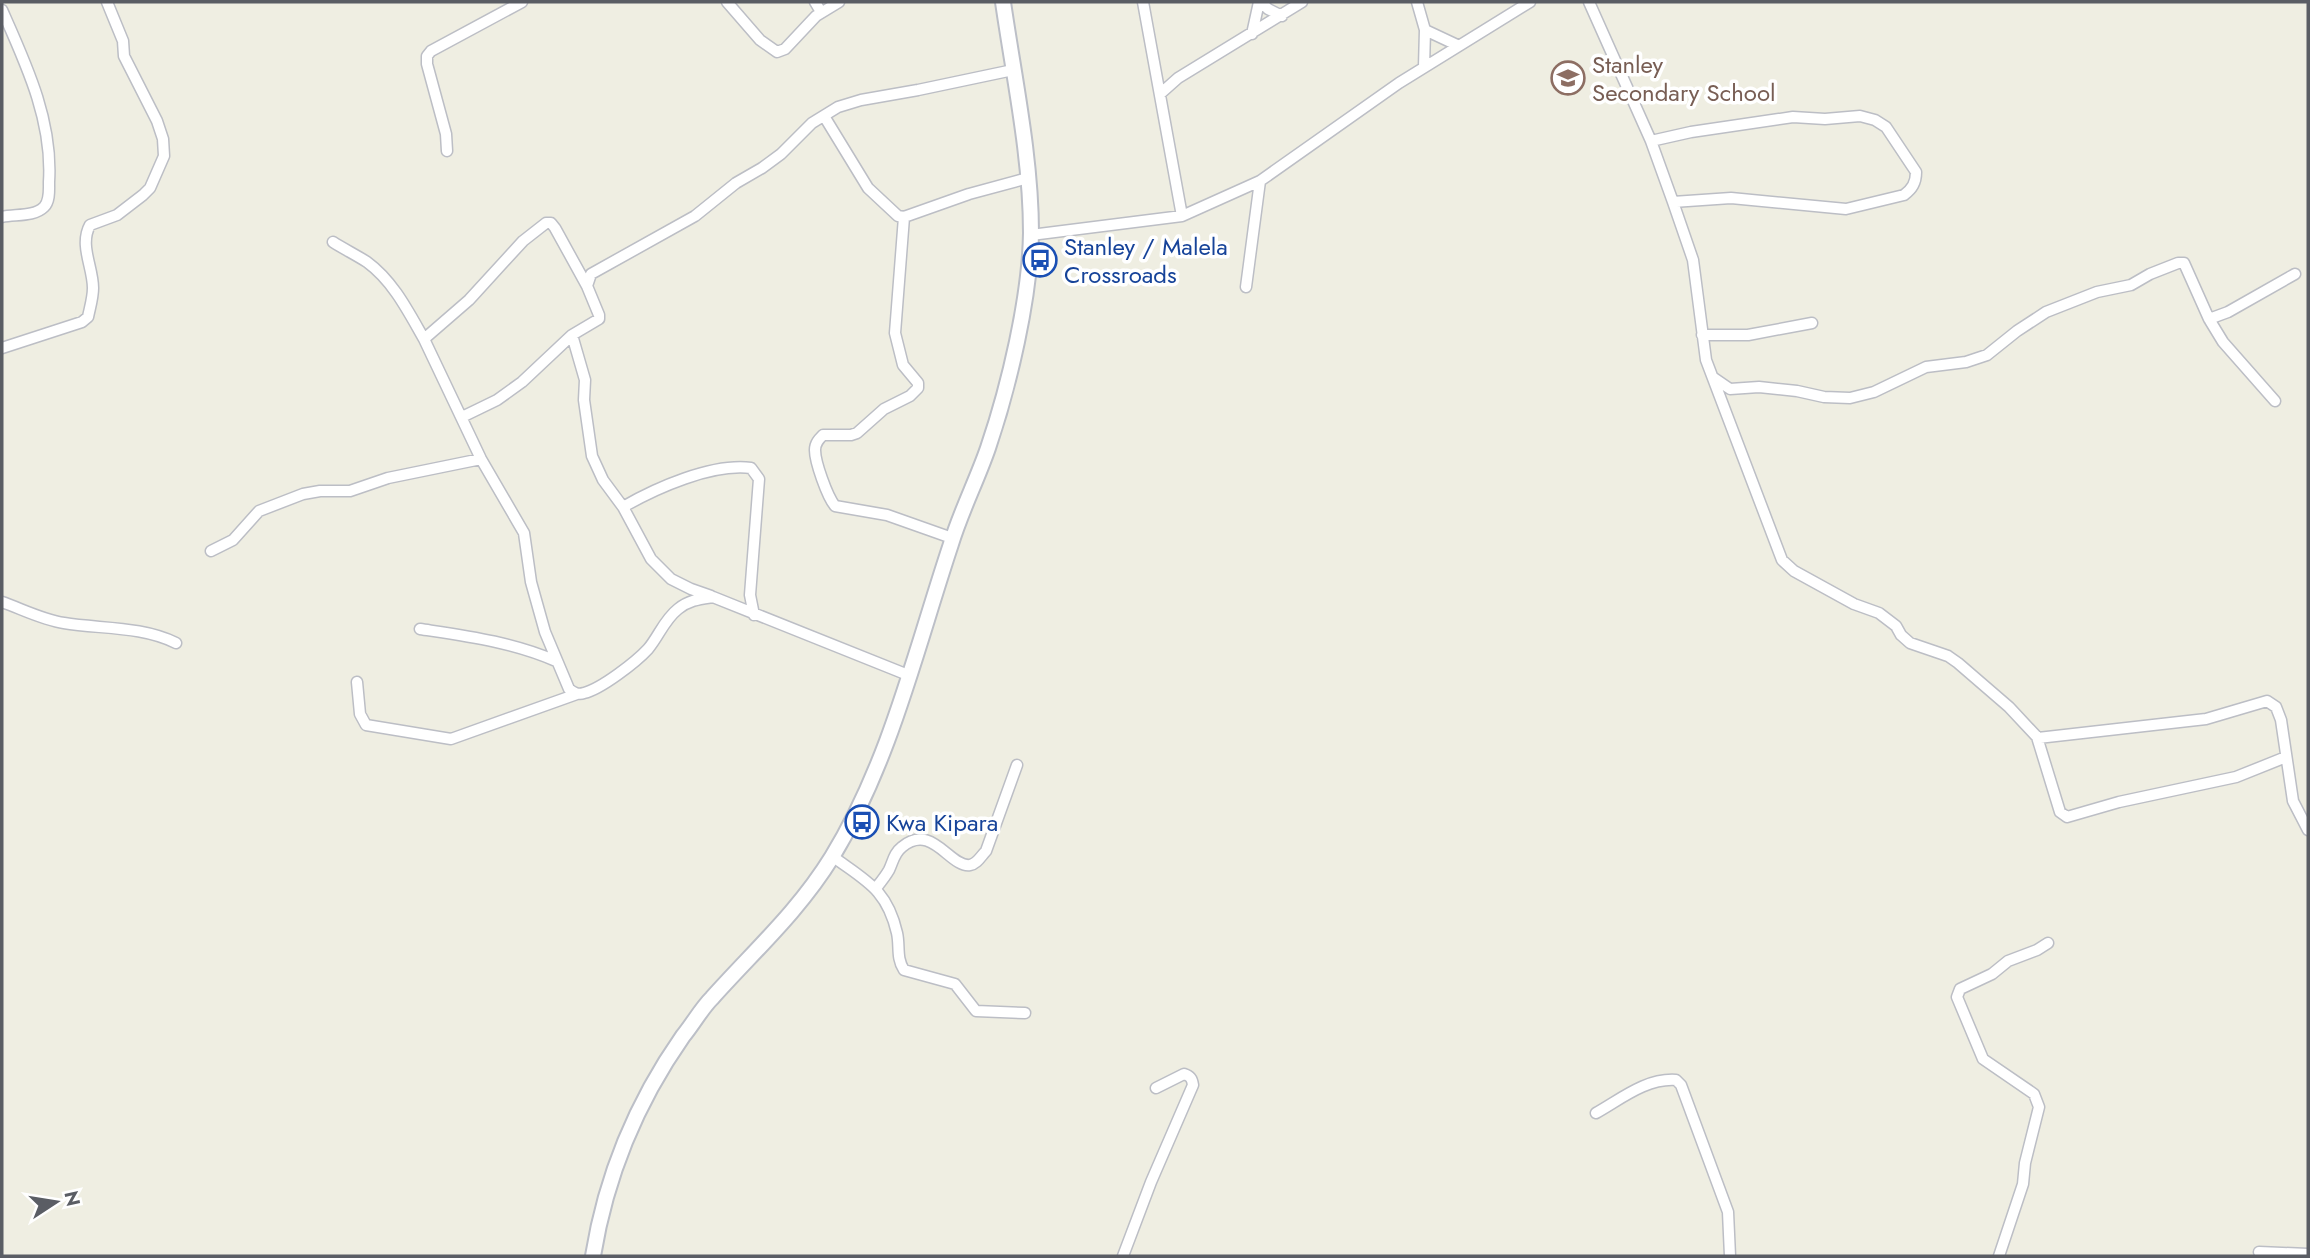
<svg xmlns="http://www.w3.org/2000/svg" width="2310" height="1258" font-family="Jost,sans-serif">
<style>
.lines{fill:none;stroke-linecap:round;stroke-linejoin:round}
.street-casing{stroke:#bcbec5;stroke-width:13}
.secondary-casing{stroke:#bcbfc7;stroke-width:18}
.street{stroke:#fff;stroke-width:10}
.secondary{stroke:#fff;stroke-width:14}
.labels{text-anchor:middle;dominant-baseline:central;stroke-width:7;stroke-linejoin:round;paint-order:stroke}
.education-label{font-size:24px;fill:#785e54;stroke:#fff;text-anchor:start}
.transit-label{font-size:24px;fill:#164399;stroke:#fff;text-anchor:start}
</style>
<rect width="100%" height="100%" fill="#efeee2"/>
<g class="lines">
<defs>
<path id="street" d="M727,2L760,40L777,52L785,49L816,16L839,2
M815,2L821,12
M1143,2L1182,216
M1261,2L1268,9L1282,16
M1417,2L1425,30L1424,67
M1589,2L1651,141L1673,202L1693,260L1706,360L1782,560L1794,571L1854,604L1879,613L1896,626L1901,635L1910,643L1948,656L1958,663L2009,707L2038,738L2206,719L2267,701L2276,707L2281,720L2293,801L2308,830
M2,10C26,64 53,121 49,182C49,190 50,201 44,207C34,217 15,214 2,217
M1425,30L1457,45
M1252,34L1259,2
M1160,94L1178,78L1302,2
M824,116L868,188L898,216L904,217L969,194L1028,178
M1651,141L1691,132L1793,117L1825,119L1860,116L1875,120L1886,127L1916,172C1916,183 1912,189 1904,195L1846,209L1731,198L1673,202
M447,151L446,134L427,64V56L431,51L522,2
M904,217L895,333L903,365L918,383V388L910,396L884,409L857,433L851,435H823C819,439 815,443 815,450C815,462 827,496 835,506L887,515L952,538
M1031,235L1182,216L1260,181L1399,83L1530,2
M333,242C344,249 356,255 367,262C393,281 408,311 424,339
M587,286L555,228L551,223H546L523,241L469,300L424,339L481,459L524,533L531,582L545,632L569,689C574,693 578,695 584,693C601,689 636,662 648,649C659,636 664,620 678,609C689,600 700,599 713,597L908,675
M1246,287L1260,181
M2209,319L2228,312L2295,274
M572,335L585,380L584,400L592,456L603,480L623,507L651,559L671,579L691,589L711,596
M1702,335H1748L1812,323
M2,348L82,322L88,317C90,307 93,298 93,288C93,267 79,245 90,225L117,215L143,195L150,188L164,156L163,139L157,121L124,56L123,41L107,2
M1714,378L1730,389L1759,387L1797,391L1824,397L1850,398L1874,392L1926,367L1966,362L1987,355L2017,331L2046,312L2097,292L2131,285L2150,274L2178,263H2184L2209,319L2223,342L2275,401
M462,417L497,400L522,382L572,335L599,319V315L587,286L591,274L695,216L736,183L762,168L781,154L812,123L838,107L861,100L918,90L1013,70
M623,507C656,488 712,463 751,468L759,479L750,595L754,615
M211,551L233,540L259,511L303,494L320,491H350L388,478L481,459
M2,602C22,609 43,620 64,623C100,629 142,626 176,643
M420,629C466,636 513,642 556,661
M357,682L360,714L366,725L451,739L577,694
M2037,737L2060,812L2067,817L2119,802L2236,777L2286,757
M832,856C866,881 887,889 897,933C900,946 896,958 904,970L955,984L976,1011L1025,1013
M876,888C880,883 885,877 889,870C893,862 894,853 902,847C932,822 950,868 970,865C977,864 981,856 986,851L1017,765
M1596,1113C1621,1099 1646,1078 1676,1080L1681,1085L1728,1212L1730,1256
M2259,1252L2308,1254
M1123,1256L1151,1182L1193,1085C1192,1078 1190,1076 1184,1074L1156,1088
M1999,1256L2023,1184L2025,1163L2039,1107L2034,1094L1983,1059L1957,997L1960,989L1992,974L2008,961L2037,950L2048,943"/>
<path id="secondary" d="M593,1256C606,1176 636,1103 683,1036C693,1024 701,1009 712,998C754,951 798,912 832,857C890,762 916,649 951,544C961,511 977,480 988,448C1009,386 1030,298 1031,233C1031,156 1014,78 1003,2"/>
</defs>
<use href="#street" class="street-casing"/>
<use href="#secondary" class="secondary-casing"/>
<use href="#street" class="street"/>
<use href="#secondary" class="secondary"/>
</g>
<defs>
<symbol id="school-ring" viewBox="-11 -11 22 22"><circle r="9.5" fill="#fff" stroke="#8d6e63" stroke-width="1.5"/><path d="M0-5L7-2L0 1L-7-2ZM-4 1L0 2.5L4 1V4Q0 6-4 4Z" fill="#8d6e63"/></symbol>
<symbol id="bus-ring" viewBox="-11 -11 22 22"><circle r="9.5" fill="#fff" stroke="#1a4fb4" stroke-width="1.5"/><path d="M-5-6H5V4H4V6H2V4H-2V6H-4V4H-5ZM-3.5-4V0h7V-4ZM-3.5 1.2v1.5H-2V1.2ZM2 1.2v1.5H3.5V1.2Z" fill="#1a4fb4"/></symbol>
</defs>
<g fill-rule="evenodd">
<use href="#school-ring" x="1549" y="59" width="38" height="38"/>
<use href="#bus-ring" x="1021" y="241" width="38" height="38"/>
<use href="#bus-ring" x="843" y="803" width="38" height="38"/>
</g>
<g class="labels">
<g class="education-label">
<text x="1592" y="64">Stanley<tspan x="1592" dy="28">Secondary School</tspan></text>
</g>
<g class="transit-label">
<text x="1064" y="246">Stanley / Malela<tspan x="1064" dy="28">Crossroads</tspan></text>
<text x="886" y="822">Kwa Kipara</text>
</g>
</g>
<rect width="2310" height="1258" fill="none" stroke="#5a5d64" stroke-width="7"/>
<g transform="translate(56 1202) rotate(78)" stroke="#ffffff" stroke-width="5" paint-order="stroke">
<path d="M0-5L12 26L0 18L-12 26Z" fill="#5a5d64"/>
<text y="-10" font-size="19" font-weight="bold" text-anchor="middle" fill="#5a5d64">N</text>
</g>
</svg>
